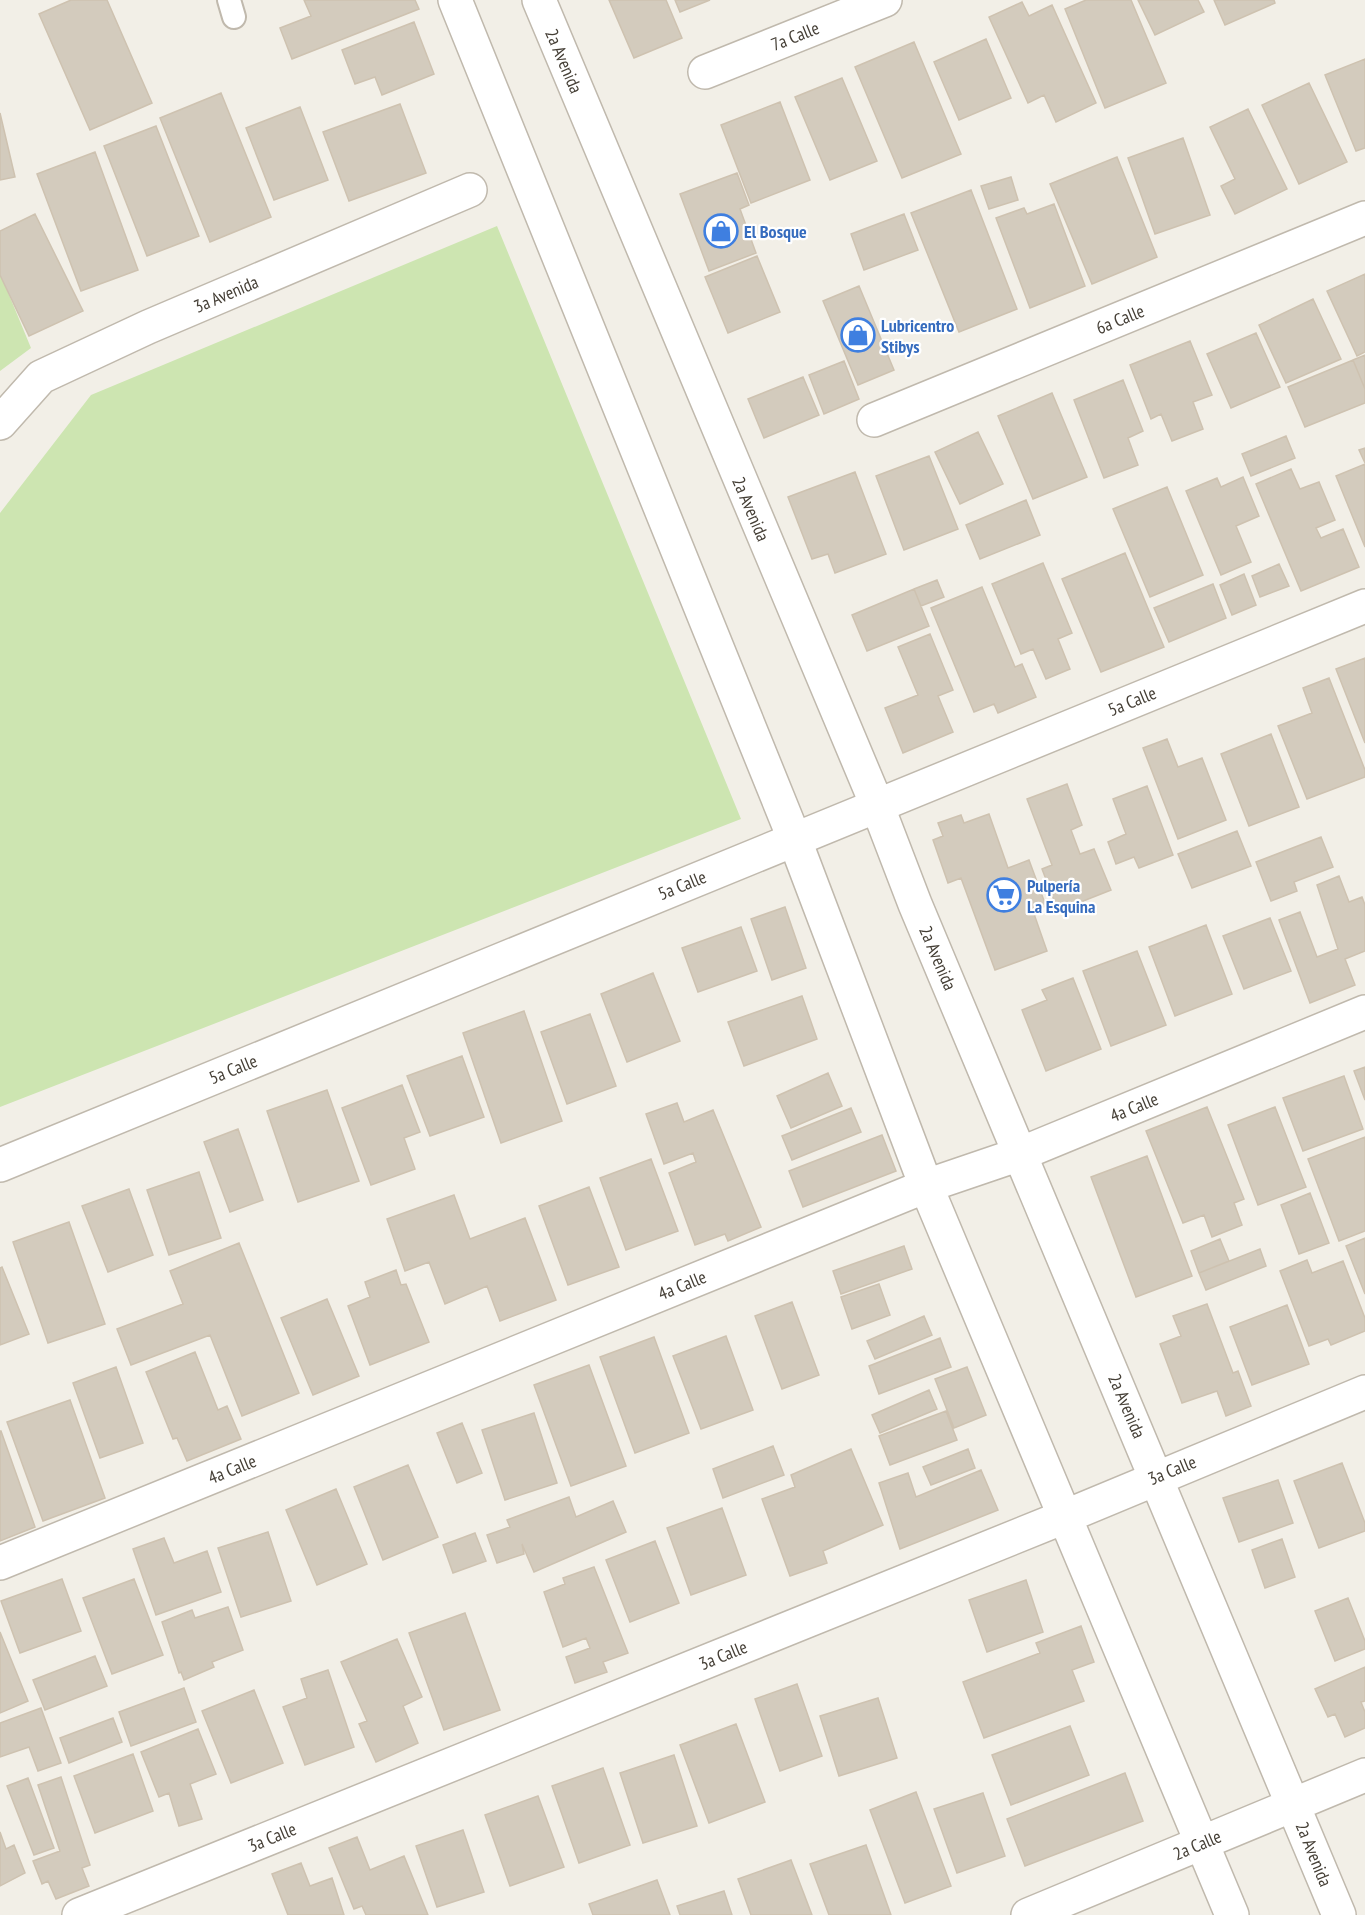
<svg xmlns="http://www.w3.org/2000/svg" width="1365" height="1915" font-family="'PT Sans Narrow',sans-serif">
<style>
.green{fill:#cde5b1}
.building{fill:#d3cbbd;stroke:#cec2b0;stroke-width:1.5}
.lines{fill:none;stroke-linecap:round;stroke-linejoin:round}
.service-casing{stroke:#c0b9ad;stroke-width:26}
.minor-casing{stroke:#c0b9ad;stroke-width:36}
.tertiary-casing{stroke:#c0b9ad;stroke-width:36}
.service{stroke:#fff;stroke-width:22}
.minor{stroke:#fff;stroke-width:33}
.tertiary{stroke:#fff;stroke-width:33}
.labels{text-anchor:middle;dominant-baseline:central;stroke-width:4.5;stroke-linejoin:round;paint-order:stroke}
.street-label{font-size:18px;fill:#453f36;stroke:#fff}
.shop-label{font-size:18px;font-weight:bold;fill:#366cbe;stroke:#fff;text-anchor:start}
</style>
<rect width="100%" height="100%" fill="#f2efe7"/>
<path class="green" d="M497,226L741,819L0,1107V513L91,395Z
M0,273L31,348L0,371Z"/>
<path class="building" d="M71,0H107L152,103L90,130L39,14Z
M304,0H415L419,9L292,59L280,28L311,16Z
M609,0H666L682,38L634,58Z
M675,0H710L680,12Z
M1086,0H1131L1166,83L1105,108L1065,9Z
M1138,0H1198L1204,12L1155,35Z
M1214,0H1274L1275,3L1225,25Z
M1022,2L1029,16L1052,5L1096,103L1056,122L1044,95L1028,103L989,17Z
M414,22L434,74L382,95L375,77L355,84L342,50Z
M986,39L1011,98L959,120L934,62Z
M914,42L961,154L902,178L855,67Z
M1365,59V148L1356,151L1325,75Z
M842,78L877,161L830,180L795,97Z
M1309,83L1347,162L1299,184L1262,105Z
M221,93L271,217L210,242L160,118Z
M780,102L810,180L751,203L721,125Z
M400,104L426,173L349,201L323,132Z
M300,107L328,180L274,200L246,128Z
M1248,109L1287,189L1235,214L1221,186L1235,179L1210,127Z
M0,113L15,177L0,180Z
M156,126L199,236L147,256L104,146Z
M1183,138L1210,215L1155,234L1128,158Z
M95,152L138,270L81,291L37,174Z
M1117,157L1157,257L1092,284L1050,184Z
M737,173L749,205L740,209L756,253L709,271L680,194Z
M1011,177L1018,200L989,209L981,186Z
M971,190L1017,309L959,332L911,213Z
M1054,204L1085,286L1030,308L996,218L1024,208L1027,214Z
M35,214L83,311L29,336L0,275V231Z
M904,214L918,250L864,270L851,234Z
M757,256L780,312L728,333L705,277Z
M1365,274V352L1357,356L1327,291Z
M859,286L894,370L858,385L823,301Z
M1313,299L1341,359L1286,383L1259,325Z
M1256,333L1280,387L1231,408L1207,354Z
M1190,341L1212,395L1193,402L1203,429L1172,441L1161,414L1151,419L1130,365Z
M1365,355V389L1353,360Z
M1353,360L1365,389V403L1305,427L1288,387Z
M844,361L859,399L824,414L809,375Z
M803,377L819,415L764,438L748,399Z
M1123,380L1143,431L1128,438L1138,465L1104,478L1074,400Z
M1052,393L1087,477L1033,499L998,416Z
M978,432L1003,484L960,504L935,452Z
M1286,436L1295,458L1251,476L1242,454Z
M1365,448V463L1359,450Z
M929,456L958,529L904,550L876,476Z
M1365,464V547L1336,476Z
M1291,469L1300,489L1319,482L1335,520L1316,528L1321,538L1343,529L1359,567L1301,591L1256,484Z
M855,472L886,554L835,573L828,554L812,559L788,497Z
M1243,477L1259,516L1236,526L1251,562L1221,575L1186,491L1217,478L1221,487Z
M1167,487L1203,575L1150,597L1113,509Z
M1026,500L1040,535L980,559L966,525Z
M1125,553L1164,647L1101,672L1062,579Z
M1043,563L1072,633L1058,639L1070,669L1046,679L1033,649L1021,654L992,584Z
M1279,564L1289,586L1260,597L1252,576Z
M1244,574L1256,605L1232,615L1220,585Z
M937,580L944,597L921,606L914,589Z
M1213,584L1226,618L1169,642L1154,608Z
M982,587L1015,667L1022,664L1036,697L998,713L994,704L974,712L931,608Z
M914,589L929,626L867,651L852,615Z
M930,634L953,690L938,696L953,732L903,753L885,708L918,695L898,647Z
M1365,658V743L1336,669Z
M1329,678L1365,770V777L1307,799L1278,726L1312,713L1303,688Z
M1271,734L1299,807L1249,826L1221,754Z
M1167,739L1178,767L1202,758L1226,820L1178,839L1143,748Z
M1067,784L1082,825L1071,830L1080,854L1094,849L1111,890L1058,911L1042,869L1052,865L1027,799Z
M1147,786L1173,855L1139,868L1134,857L1116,864L1108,842L1126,834L1113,799Z
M989,814L1008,868L1029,860L1046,906L1033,911L1047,951L995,970L961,878L948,883L933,840L943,836L938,823L961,815L964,823Z
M1237,831L1251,866L1192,888L1178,854Z
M1321,837L1333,867L1294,882L1297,891L1271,901L1256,862Z
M1339,876L1349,902L1362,897L1365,905V951L1345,959L1355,985L1310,1003L1279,920L1300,912L1317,957L1338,949L1317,885Z
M785,907L806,968L772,980L751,919Z
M1270,918L1291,971L1244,989L1223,936Z
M1206,925L1232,994L1175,1016L1149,947Z
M741,927L757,971L698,992L682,948Z
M1137,951L1166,1025L1111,1046L1083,971Z
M653,973L680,1041L627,1062L601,994Z
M1073,978L1101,1049L1046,1071L1022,1010L1047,1000L1042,990Z
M802,996L817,1039L744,1066L728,1022Z
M524,1011L562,1121L501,1143L463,1033Z
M590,1014L616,1086L567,1104L541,1032Z
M462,1056L484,1117L430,1136L407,1076Z
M1365,1067V1100L1354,1071Z
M828,1073L842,1106L791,1128L777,1096Z
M1344,1076L1363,1129L1303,1151L1283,1098Z
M402,1085L420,1132L404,1138L415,1169L371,1185L342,1108Z
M327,1090L359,1181L298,1202L267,1111Z
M677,1103L684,1122L713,1110L761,1227L728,1241L725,1234L695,1245L669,1173L696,1162L693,1153L664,1164L646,1114Z
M1207,1107L1244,1199L1234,1203L1242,1225L1212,1237L1204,1215L1183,1223L1146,1131Z
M1275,1107L1306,1187L1258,1205L1228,1125Z
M851,1108L861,1132L792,1160L782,1136Z
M238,1129L263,1200L230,1212L204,1142Z
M882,1135L896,1171L803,1207L789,1171Z
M1365,1137V1231L1339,1241L1308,1159Z
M1147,1156L1192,1276L1136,1297L1091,1177Z
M651,1159L678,1231L626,1250L600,1178Z
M199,1172L221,1238L169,1255L147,1190Z
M589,1187L619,1267L568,1285L539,1206Z
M129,1189L153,1255L108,1272L82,1206Z
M1310,1193L1329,1243L1299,1254L1281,1205Z
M454,1195L470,1239L525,1218L556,1300L500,1321L487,1286L445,1304L429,1262L405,1271L387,1219Z
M69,1222L105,1324L48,1343L13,1242Z
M1365,1238V1294L1346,1246Z
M1220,1239L1229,1261L1199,1273L1191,1251Z
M239,1243L299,1393L242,1416L210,1335L131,1365L117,1329L183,1304L170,1271Z
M904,1246L912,1269L841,1294L833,1271Z
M1260,1249L1266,1266L1206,1290L1199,1273Z
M1307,1260L1312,1273L1343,1261L1365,1318V1331L1331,1345L1328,1339L1309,1346L1280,1271Z
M2,1267L29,1334L0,1345V1268Z
M396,1270L401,1285L406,1284L429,1342L370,1365L348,1306L370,1297L365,1282Z
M879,1284L890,1315L852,1329L841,1297Z
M327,1299L359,1376L313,1395L281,1318Z
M792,1302L819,1375L782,1389L755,1316Z
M1207,1304L1233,1373L1238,1371L1251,1406L1226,1416L1217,1391L1182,1403L1160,1344L1181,1336L1173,1316Z
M1287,1305L1309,1364L1252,1385L1230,1327Z
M924,1316L932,1335L875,1359L867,1341Z
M726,1336L753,1410L701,1429L673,1356Z
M654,1337L689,1433L635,1453L600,1357Z
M940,1338L951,1367L879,1394L869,1366Z
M195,1352L218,1410L227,1406L241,1439L187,1461L177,1438L173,1439L146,1372Z
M589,1365L626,1466L571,1486L534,1385Z
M116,1367L143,1443L100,1458L73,1383Z
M967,1367L986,1415L954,1428L935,1379Z
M929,1390L937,1409L880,1433L872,1415Z
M70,1400L105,1498L43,1521L7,1422Z
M946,1411L957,1440L890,1465L879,1436Z
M534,1413L557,1483L505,1500L482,1430Z
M462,1423L482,1473L457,1483L437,1433Z
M1,1431L35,1527L0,1541V1431Z
M773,1446L784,1475L723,1498L713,1469Z
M851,1449L883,1525L823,1551L827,1563L790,1576L762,1499L795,1487L791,1475Z
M968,1449L975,1468L931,1485L923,1467Z
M1342,1463L1365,1523V1531L1319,1548L1294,1481Z
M408,1465L438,1537L383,1560L354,1487Z
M981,1470L998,1510L900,1549L879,1483L908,1473L916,1497Z
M1278,1480L1293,1523L1239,1542L1223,1498Z
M336,1489L367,1564L317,1585L286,1510Z
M569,1497L576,1517L613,1501L626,1532L534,1572L522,1544L524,1554L497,1563L487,1535L510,1527L507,1520Z
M722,1508L746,1575L691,1595L667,1528Z
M268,1532L291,1601L241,1617L218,1548Z
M475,1533L486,1561L453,1573L443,1545Z
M164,1538L174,1563L207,1551L221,1592L156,1615L133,1549Z
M1282,1539L1295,1577L1265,1588L1252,1550Z
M655,1541L679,1603L630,1622L606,1560Z
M594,1567L628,1653L603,1662L607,1672L575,1683L566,1657L590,1648L586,1638L563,1647L544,1592L565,1584L563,1578Z
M62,1579L81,1631L20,1653L1,1601Z
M134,1579L163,1655L112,1674L83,1598Z
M1026,1580L1043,1632L987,1652L969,1600Z
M1348,1598L1365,1641V1649L1335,1661L1315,1611Z
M228,1607L243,1650L212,1662L214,1667L184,1680L181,1672L179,1673L162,1622L192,1610L195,1618Z
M465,1613L500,1710L444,1730L409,1633Z
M1081,1626L1094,1662L1072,1670L1084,1701L984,1738L963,1682L1040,1653L1036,1643Z
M0,1632L28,1701L0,1713Z
M397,1639L422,1697L403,1706L418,1743L376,1762L359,1724L367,1721L341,1662Z
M95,1656L107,1686L45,1710L33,1680Z
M1365,1667V1701L1361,1702L1365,1712V1728L1345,1737L1335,1714L1328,1717L1315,1689Z
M328,1670L354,1747L305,1765L283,1707L307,1698L301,1679Z
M797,1684L822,1756L780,1771L755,1699Z
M184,1688L196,1722L131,1746L119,1712Z
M254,1690L283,1763L231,1783L202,1711Z
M878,1698L897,1758L839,1776L820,1716Z
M41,1708L61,1763L38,1771L29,1747L0,1757V1723Z
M113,1718L122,1742L69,1763L60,1738Z
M736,1724L765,1802L709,1823L680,1745Z
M1070,1726L1089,1775L1011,1805L992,1755Z
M198,1729L216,1774L190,1784L202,1819L179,1826L169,1793L159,1797L141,1752Z
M133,1754L153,1811L95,1833L74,1776Z
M674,1755L697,1826L643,1843L620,1773Z
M603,1768L630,1845L579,1863L552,1786Z
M1125,1773L1143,1821L1025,1866L1007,1819Z
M61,1777L90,1865L82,1868L89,1886L56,1899L48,1881L42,1884L33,1861L60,1851L38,1785Z
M28,1778L54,1848L34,1855L7,1786Z
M916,1792L951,1886L905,1903L870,1810Z
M983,1793L1005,1856L957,1873L934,1809Z
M538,1796L564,1867L510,1886L485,1815Z
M463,1830L484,1892L437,1907L416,1846Z
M0,1832L6,1849L14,1845L25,1873L0,1886Z
M357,1837L370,1870L404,1856L428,1915H366L362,1906L354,1909L329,1848Z
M866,1845L891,1915H829L810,1864Z
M791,1860L812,1915H751L738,1879Z
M301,1863L310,1886L332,1878L344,1915H288L272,1874Z
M657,1880L670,1915H593L589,1904Z
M724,1891L732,1915H680L677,1906Z"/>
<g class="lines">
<defs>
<path id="service" d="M229,0L234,17"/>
<path id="minor" d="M705,72L885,0
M874,420L1365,218
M0,423L41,377L148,327L470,190
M877,805L915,904L1339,1915
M794,838L926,1186L1232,1915
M0,1563L926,1186L1020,1154L1365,1012
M79,1915L1064,1517L1365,1392
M1028,1915L1365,1775"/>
<path id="tertiary" d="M455,0L794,838
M539,0L877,805
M0,1165L1365,606"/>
</defs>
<use href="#service" class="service-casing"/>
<use href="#minor" class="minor-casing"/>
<use href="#tertiary" class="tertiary-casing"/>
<use href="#service" class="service"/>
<use href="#minor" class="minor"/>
<use href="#tertiary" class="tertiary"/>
</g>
<defs>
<symbol id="shop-ring" viewBox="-11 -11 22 22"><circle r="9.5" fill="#fff" stroke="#3f7fe0" stroke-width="1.5"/><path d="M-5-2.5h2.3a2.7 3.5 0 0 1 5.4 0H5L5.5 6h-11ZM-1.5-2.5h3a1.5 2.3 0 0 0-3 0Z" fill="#3f7fe0"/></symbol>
<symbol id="supermarket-ring" viewBox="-11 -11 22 22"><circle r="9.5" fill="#fff" stroke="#3f7fe0" stroke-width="1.5"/><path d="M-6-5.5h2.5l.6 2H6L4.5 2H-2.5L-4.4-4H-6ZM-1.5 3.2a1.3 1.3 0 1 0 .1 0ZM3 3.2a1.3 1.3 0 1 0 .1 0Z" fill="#3f7fe0"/></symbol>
</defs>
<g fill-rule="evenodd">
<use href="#shop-ring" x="702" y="212" width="38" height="38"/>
<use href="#shop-ring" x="839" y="316" width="38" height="38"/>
<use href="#supermarket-ring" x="985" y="876" width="38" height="38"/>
</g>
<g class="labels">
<g class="street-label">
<text transform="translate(795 36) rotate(-22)">7a Calle</text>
<text transform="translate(564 61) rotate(67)">2a Avenida</text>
<text transform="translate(226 294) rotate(-23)">3a Avenida</text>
<text transform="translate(1120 319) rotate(-22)">6a Calle</text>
<text transform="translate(751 509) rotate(67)">2a Avenida</text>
<text transform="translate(1132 701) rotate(-22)">5a Calle</text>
<text transform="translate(682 885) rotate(-22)">5a Calle</text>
<text transform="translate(938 958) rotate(67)">2a Avenida</text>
<text transform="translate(233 1069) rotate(-22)">5a Calle</text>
<text transform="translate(1134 1107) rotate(-22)">4a Calle</text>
<text transform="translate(682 1285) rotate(-22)">4a Calle</text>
<text transform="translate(1127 1406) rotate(67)">2a Avenida</text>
<text transform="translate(232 1469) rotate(-22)">4a Calle</text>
<text transform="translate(1172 1470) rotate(-22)">3a Calle</text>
<text transform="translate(723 1655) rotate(-22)">3a Calle</text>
<text transform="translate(272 1837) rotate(-22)">3a Calle</text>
<text transform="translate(1197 1845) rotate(-23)">2a Calle</text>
<text transform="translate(1314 1854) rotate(68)">2a Avenida</text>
</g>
<g class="shop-label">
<text x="744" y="231">El Bosque</text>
<text x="881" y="325">Lubricentro<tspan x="881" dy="21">Stibys</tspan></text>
<text x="1027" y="885">Pulpería<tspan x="1027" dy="21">La Esquina</tspan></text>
</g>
</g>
</svg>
